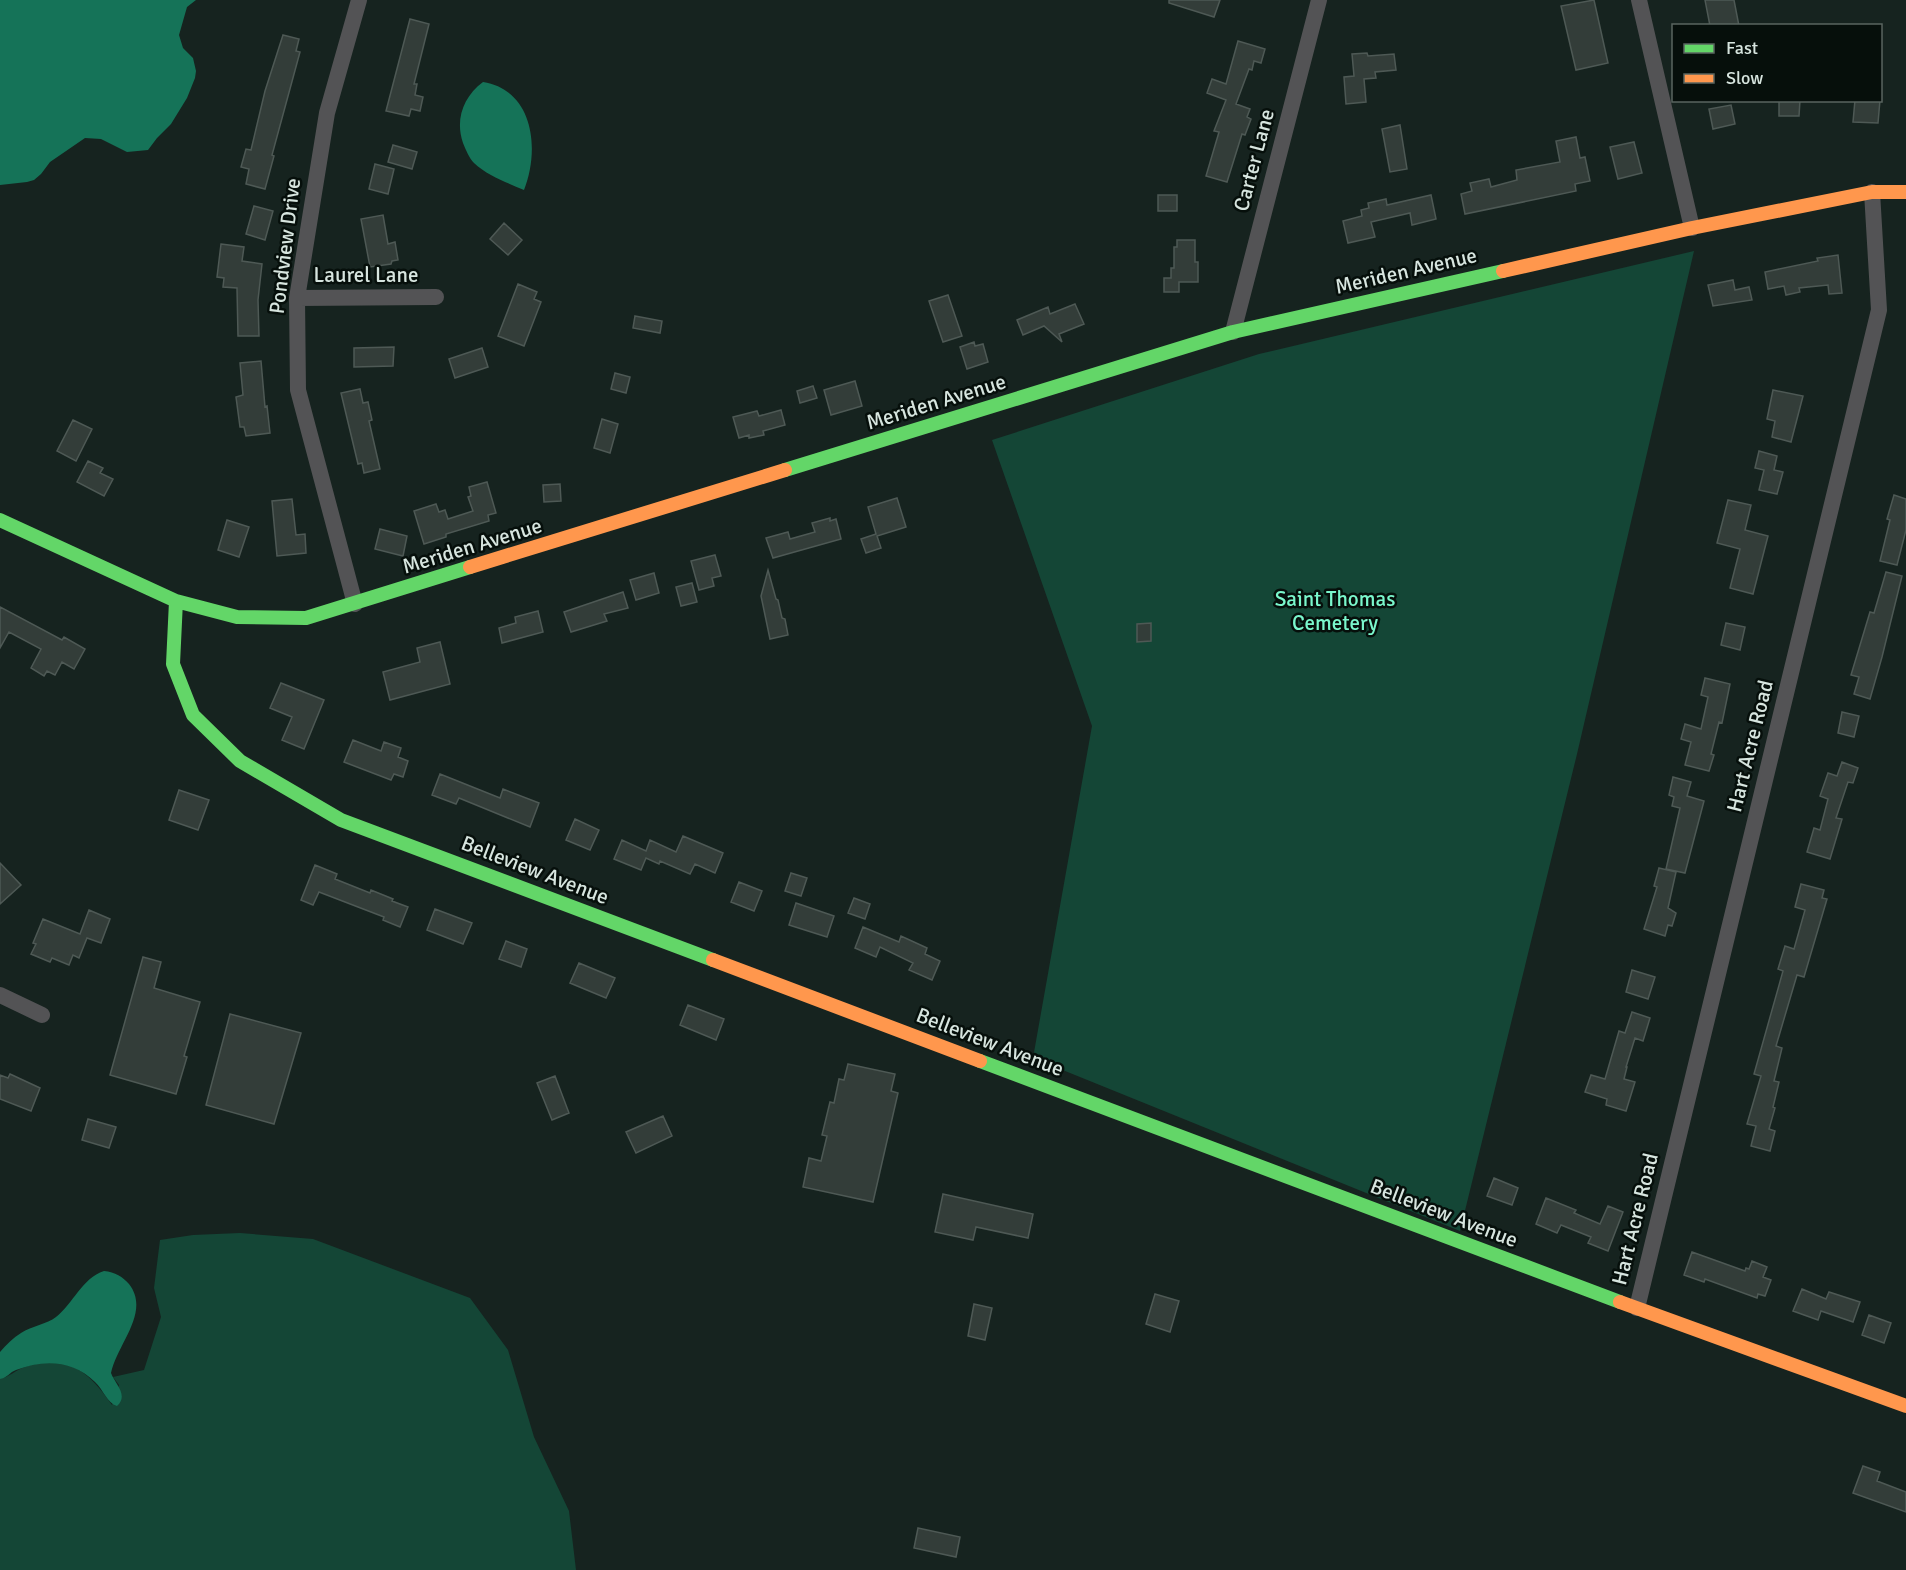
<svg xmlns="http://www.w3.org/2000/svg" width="1906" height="1570" font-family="Signika,sans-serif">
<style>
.green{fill:#144636}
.water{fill:#157358}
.building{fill:#333d39;stroke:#4e5955;stroke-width:1.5}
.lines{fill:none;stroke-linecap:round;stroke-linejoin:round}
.street{stroke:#535355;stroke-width:16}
.fast{stroke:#63d668;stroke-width:14}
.slow{stroke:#ff974d;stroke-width:14}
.labels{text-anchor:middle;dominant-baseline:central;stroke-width:5;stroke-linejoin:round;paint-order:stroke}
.street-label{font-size:21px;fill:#d7e5df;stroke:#060f0b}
.park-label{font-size:21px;fill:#7af7cc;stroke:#060f0b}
</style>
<rect width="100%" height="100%" fill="#16231f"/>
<path class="green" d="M1694,251L1577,754L1460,1231L1033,1058L1092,726L992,440L1259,354Z
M240,1233L313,1239L470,1298L508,1350L534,1437L569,1511L576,1570H0V1379C9,1377 16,1370 25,1367C68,1353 89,1372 112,1405L119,1385L113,1377L144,1370L161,1317L154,1288L160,1240L193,1235Z"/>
<path class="water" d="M0,0H196L187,7L179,35L183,48L193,58L196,71L195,78L187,98L171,124L157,138L148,150L127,152L101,139L85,138L50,162L41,174L34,180L27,182L0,185Z
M483,82C534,90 540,150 524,190C506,182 488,176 474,163C469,158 466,150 463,143C455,120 463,97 483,82Z
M104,1271C115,1272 123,1277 129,1284C151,1312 117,1344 111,1373C115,1384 129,1395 117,1406C107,1403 103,1389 95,1382C73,1360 44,1359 16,1370C10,1372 7,1378 0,1379V1352C6,1345 13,1338 21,1333C32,1326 47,1324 56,1317C73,1304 82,1278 104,1271Z"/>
<path class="building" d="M1169,0H1220L1214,17L1169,3Z
M1594,0L1608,63L1576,70L1561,6Z
M1705,0H1734L1739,26H1710Z
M410,19L429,24L414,84H417L415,95L423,97L420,111L411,109L409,116L386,111Z
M283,35L299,39L296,51L300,52L272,155L274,156L265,189L246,184L249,169L241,167L246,149L251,150L265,91Z
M1238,41L1265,49L1261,63L1254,61L1252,70L1249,69L1236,104L1250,109L1247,117L1251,119L1245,135L1242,134L1227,182L1206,176L1219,132L1214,131L1226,100L1207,93L1212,79L1226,84Z
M1367,53L1368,56L1394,54L1396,70L1375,72L1376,78L1364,79L1366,102L1346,104L1344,77L1354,76L1352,54Z
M1779,100H1800L1799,116H1779Z
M1855,100H1880L1878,123L1853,122Z
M1731,105L1735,124L1713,129L1709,109Z
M1400,125L1407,169L1390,172L1382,129Z
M1576,137L1580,158L1585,157L1590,181L1575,184L1576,191L1465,214L1461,194L1472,191L1470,183L1489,179L1491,187L1517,180L1516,170L1560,162L1556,141Z
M1634,142L1642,173L1618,179L1610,147Z
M393,145L417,152L412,169L388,162Z
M375,164L394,169L388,194L369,189Z
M1158,195H1177V211H1158Z
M1431,195L1436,219L1412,225L1410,213L1371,222L1375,237L1348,243L1343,221L1362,216L1361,210L1369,208L1368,203L1386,199L1387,205Z
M254,206L273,211L265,240L246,234Z
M383,215L388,244L395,242L398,260L392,261L391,264L370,267L361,219Z
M504,223L522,240L508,255L490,239Z
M1177,240H1195V262H1198V282H1179V292H1164V278H1171V268H1174V247H1177Z
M221,244L244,247L242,261L262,264L258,300L259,336H238L237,288L223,287L224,278L217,277Z
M1838,255L1842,293L1829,294L1828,285L1799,288L1800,292L1786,295L1784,286L1768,289L1765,272L1818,261L1817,258Z
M1733,280L1735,290L1749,287L1752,300L1713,306L1708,285Z
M518,284L537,292L534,299L541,302L524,346L498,336Z
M948,295L962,336L943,342L929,301Z
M1075,304L1084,324L1059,334L1062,342L1044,326L1023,335L1017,320L1048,307L1050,314Z
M635,316L662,321L660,333L633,328Z
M974,342L975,346L983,344L988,362L967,369L960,347Z
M394,347L393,366L354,367V348Z
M482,348L488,367L455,378L449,359Z
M261,361L265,407L267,406L270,433L246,436L244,427H240L236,397L243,395L240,363Z
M615,373L630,377L626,393L611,389Z
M855,381L862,406L831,415L824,390Z
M813,386L817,398L800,403L797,391Z
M360,389L363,403L368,402L372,420L369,421L380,469L364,473L362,463L358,464L341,393Z
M1773,390L1803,396L1791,442L1772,437L1775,421L1767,419Z
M781,410L785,425L763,431L764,435L749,438V435L739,438L733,417L757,411L759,416Z
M602,419L618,424L610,453L594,448Z
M73,420L92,429L76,461L57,451Z
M1759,451L1777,456L1774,470L1783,472L1777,494L1759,490L1764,470L1755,468Z
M88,461L103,468L100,473L113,479L104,496L77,482Z
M487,482L496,513L488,515L489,521L446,534V537L424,544L414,511L436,504L439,512L445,510L448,519L473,511L468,497L471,496L469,487Z
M560,484L561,501L544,502L543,485Z
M1894,495L1906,499V530L1897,565L1880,561L1890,520L1887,519Z
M897,498L906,527L877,536L881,548L866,553L861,539L876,534L868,507Z
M292,499L296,535L305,534L306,553L277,556L272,501Z
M1728,500L1751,505L1745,530L1768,536L1753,594L1730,588L1740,549L1717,543Z
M830,518V521L836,519L841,539L773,558L766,538L788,532L790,539L815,532L812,523Z
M227,520L249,527L239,557L218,550Z
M380,529L407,536L403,556L375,549Z
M715,555L721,576L712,578L714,586L699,590L691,561Z
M768,570L776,599L778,600L782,618L785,619L788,635L770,639L761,596Z
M1886,572L1902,576L1882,657L1870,699L1854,694L1859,677L1851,675L1870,612L1874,613Z
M654,573L659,593L636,600L630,580Z
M692,583L697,602L681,606L676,587Z
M623,592L628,608L604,614L607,621L571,632L564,612Z
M0,607L62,640L64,637L85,649L74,669L62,662L55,675L47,671L44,676L31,668L41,649L9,632L0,648Z
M538,611L543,632L502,643L499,628L516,623L515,617Z
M1151,623V641L1137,642V624Z
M1726,623L1745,627L1740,650L1721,645Z
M440,642L450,684L390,700L383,672L420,662L417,648Z
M1705,678L1730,684L1722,723L1719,722L1711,754L1714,755L1709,771L1685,765L1691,742L1681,739L1685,724L1701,729L1708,697L1701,695Z
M281,683L324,700L304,749L282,740L292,717L270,708Z
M1842,712L1859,716L1854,737L1838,733Z
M353,740L381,751L384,742L401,748L398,757L408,761L403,777L394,774L391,780L344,762Z
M1842,762L1858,768L1853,783L1848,782L1836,818L1842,819L1830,859L1807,852L1814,828L1820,830L1828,799L1820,796L1828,773L1837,776Z
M440,774L500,798L503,789L539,803L530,827L459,798L456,804L432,795Z
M1673,777L1691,782L1687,796L1704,801L1685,873L1666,869L1680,808L1672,806L1674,797L1669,795Z
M179,790L209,800L198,830L169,820Z
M575,819L599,830L590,850L566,840Z
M683,836L723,853L715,873L695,864L690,874L660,861L659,864L646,858L641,870L614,859L622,840L646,851L650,840L676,852Z
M0,863L21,885L0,904Z
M315,865L337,874L335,879L370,893L371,890L393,899L392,901L408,907L400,927L383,920L384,917L319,892L313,905L301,900Z
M1659,868L1676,872L1668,908L1676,913L1672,926L1668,925L1665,936L1644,929L1657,887L1654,886Z
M791,873L807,878L801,896L785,891Z
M739,882L762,891L754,911L731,902Z
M1801,884L1824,890L1822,898L1827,899L1804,977L1797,975L1776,1046L1782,1048L1774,1081L1779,1082L1773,1107L1775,1108L1769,1129L1775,1131L1770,1151L1751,1146L1756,1126L1747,1124L1761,1076L1754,1074L1783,971L1778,969L1785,946L1794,949L1805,910L1795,907Z
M854,898L870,904L865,919L848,913Z
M796,903L834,916L827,937L789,925Z
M435,909L472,923L463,944L427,930Z
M89,910L110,919L101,943L87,938L79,958L73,955L69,965L52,958L50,962L31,954L36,944L33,943L43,919L80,934Z
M863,927L899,942L901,936L927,948L925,954L940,961L932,980L909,970L913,963L880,947L876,957L855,948Z
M506,941L527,949L521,967L499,959Z
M143,957L161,962L154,988L200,1002L184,1056L187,1057L176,1094L110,1075Z
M579,963L615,978L606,998L570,983Z
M1632,970L1655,977L1648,999L1626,992Z
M688,1005L724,1019L716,1040L680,1025Z
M1632,1012L1650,1018L1643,1041L1635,1038L1626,1067H1627L1624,1079L1635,1082L1626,1111L1606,1105L1607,1099L1585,1092L1591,1075L1605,1079L1619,1031L1625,1033Z
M230,1014L301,1033L274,1124L206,1105Z
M848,1064L895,1074L891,1091L898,1093L873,1202L803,1187L809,1158L821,1161L827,1136L822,1135L830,1102L834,1103L839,1079L844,1080Z
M10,1074L40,1088L31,1111L0,1099V1075L8,1078Z
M555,1076L569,1113L552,1120L537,1083Z
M663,1116L672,1136L636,1153L626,1132Z
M88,1119L116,1127L109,1148L82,1140Z
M1494,1178L1518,1188L1512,1205L1487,1196Z
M943,1194L1033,1214L1028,1238L976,1227L973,1240L935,1232Z
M1546,1198L1576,1210L1574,1213L1600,1224L1608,1206L1623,1212L1608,1251L1588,1243L1591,1237L1561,1225L1557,1233L1536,1224Z
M1692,1252L1745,1271L1746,1268L1749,1269L1752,1261L1767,1267L1763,1277L1771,1280L1765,1296L1758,1294L1757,1298L1705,1279L1704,1282L1684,1275Z
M1802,1289L1826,1299L1829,1292L1860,1302L1853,1322L1821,1311L1818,1320L1793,1311Z
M1155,1294L1179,1301L1170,1332L1146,1324Z
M974,1304L992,1308L985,1340L968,1336Z
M1869,1315L1891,1323L1884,1343L1862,1335Z
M1863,1466L1880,1472L1877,1481L1906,1492V1512L1853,1493Z
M918,1528L960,1537L956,1557L914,1548Z"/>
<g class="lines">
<path class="street" d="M1639,0L1692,228
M297,298L436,297
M1233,332L1319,0
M355,604L298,390L297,298L327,113L359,0
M0,995L42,1015
M1637,1308L1879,310L1872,192"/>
<path class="fast" d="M785,470L1233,332L1503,271
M0,520L176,601L237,617L306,618L470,567
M176,601L173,664L193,715L240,761L341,820L713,960
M980,1061L1620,1302"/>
<path class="slow" d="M1503,271L1692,228L1872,192H1906
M470,567L785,470
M713,960L980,1061
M1620,1302L1906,1406"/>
</g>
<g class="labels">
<g class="street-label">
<text transform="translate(1254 160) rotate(-75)">Carter Lane</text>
<text transform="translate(285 246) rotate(-83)">Pondview Drive</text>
<text transform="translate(1406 271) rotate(-13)">Meriden Avenue</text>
<text x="366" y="275">Laurel Lane</text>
<text transform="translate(936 402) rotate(-17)">Meriden Avenue</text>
<text transform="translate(472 546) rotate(-17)">Meriden Avenue</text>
<text transform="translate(1750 746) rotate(-76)">Hart Acre Road</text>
<text transform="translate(535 870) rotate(21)">Belleview Avenue</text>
<text transform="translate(990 1042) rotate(21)">Belleview Avenue</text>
<text transform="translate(1444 1213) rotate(21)">Belleview Avenue</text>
<text transform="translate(1635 1219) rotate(-76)">Hart Acre Road</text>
</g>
<g class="park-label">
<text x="1335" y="599">Saint Thomas<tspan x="1335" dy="24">Cemetery</tspan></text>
</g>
</g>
<rect x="1672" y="24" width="210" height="78" fill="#060f0b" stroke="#5a6560" stroke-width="1.5"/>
<rect x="1684" y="44" width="30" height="9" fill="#63d668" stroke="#5a6560" stroke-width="1.5"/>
<text x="1726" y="54" font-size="18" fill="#d7e5df">Fast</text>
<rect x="1684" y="74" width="30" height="9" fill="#ff974d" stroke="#5a6560" stroke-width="1.5"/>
<text x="1726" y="84" font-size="18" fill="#d7e5df">Slow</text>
</svg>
